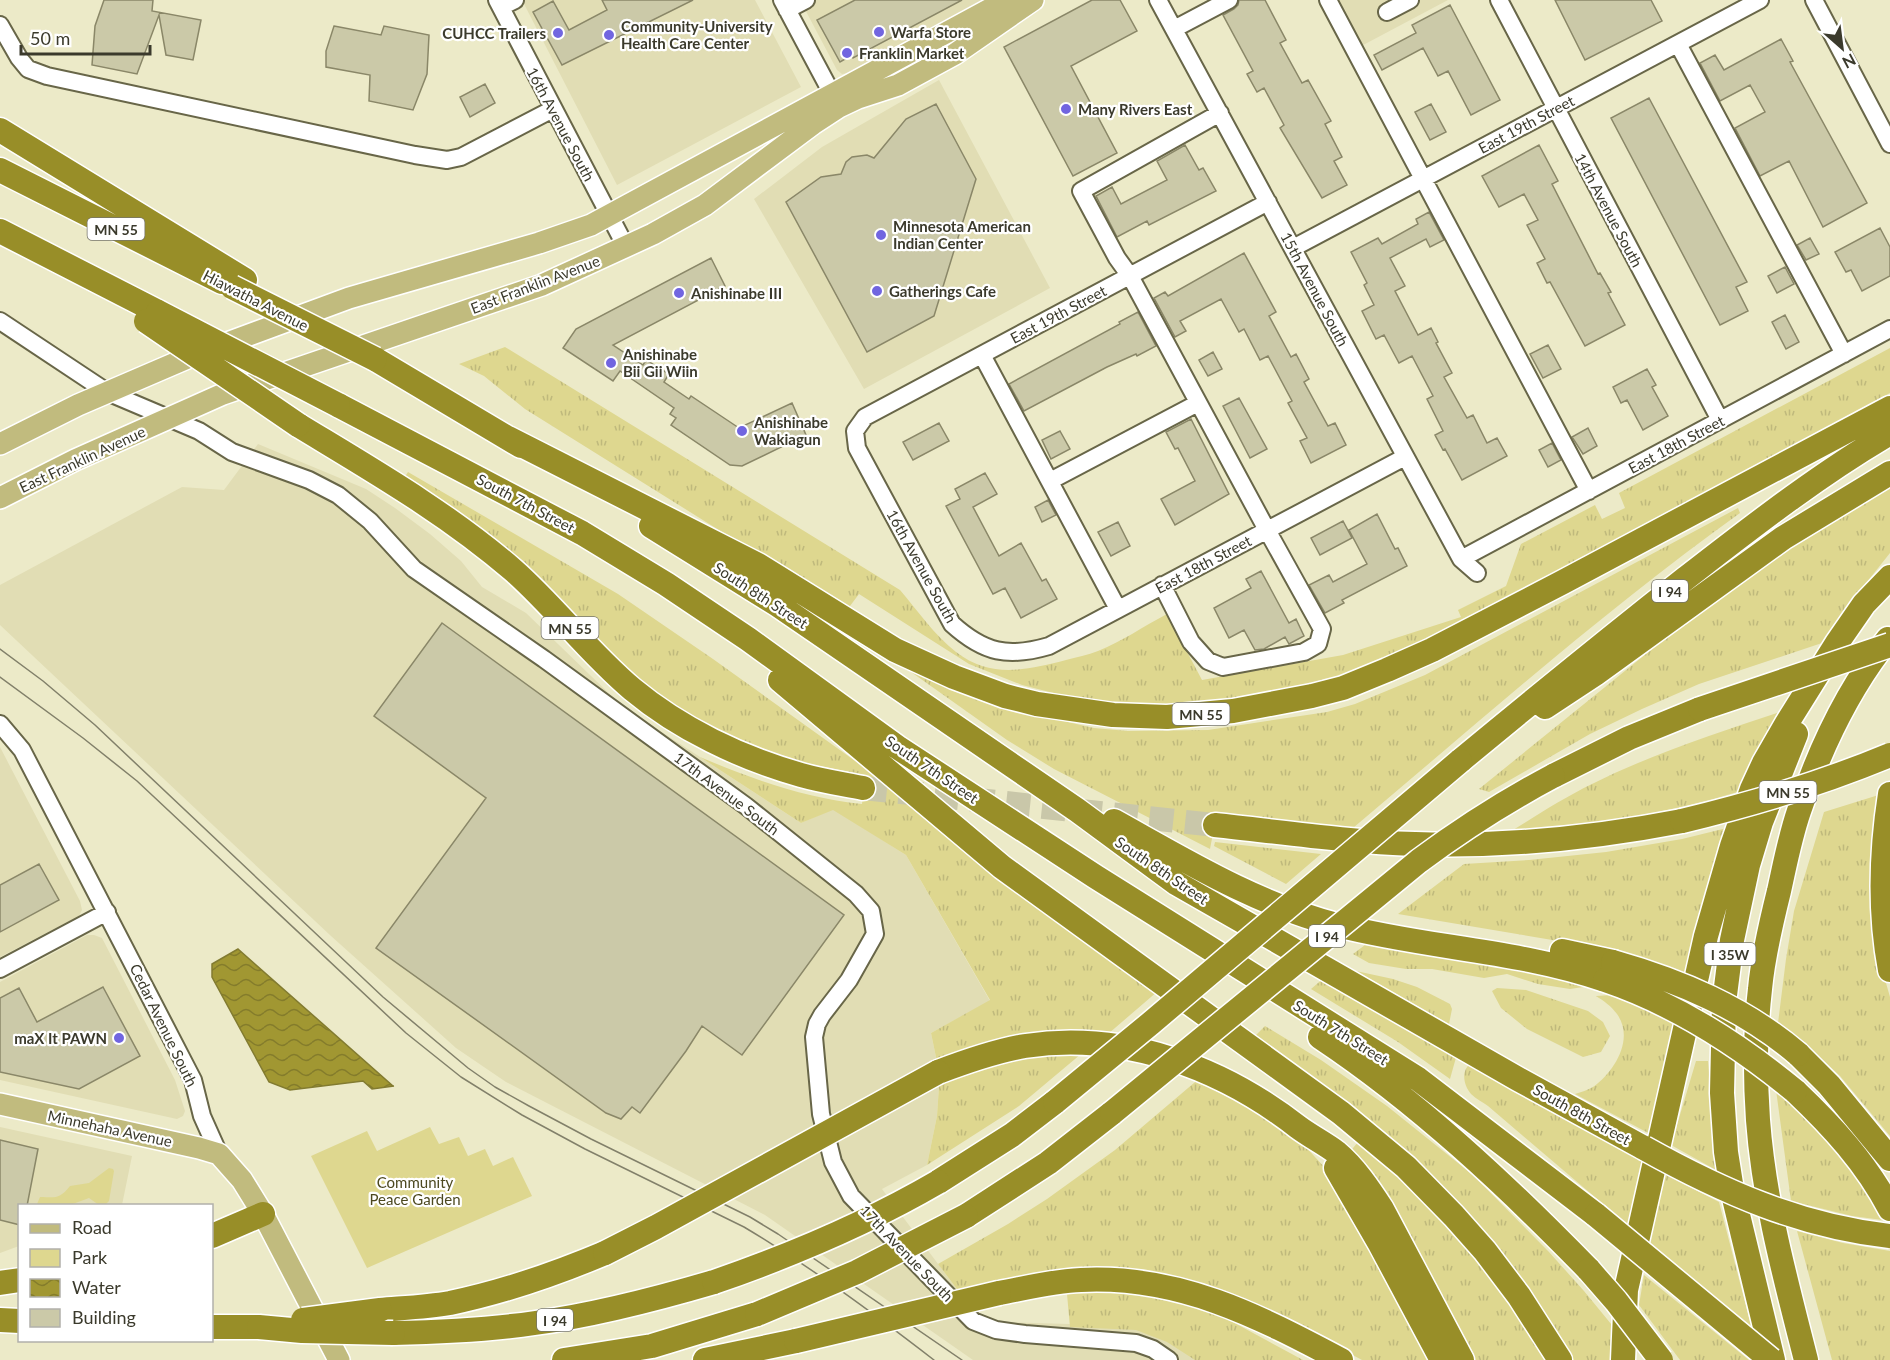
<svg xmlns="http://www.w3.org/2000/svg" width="1890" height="1360" font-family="Lato,sans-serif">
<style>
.built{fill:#e1ddb4}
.grass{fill:url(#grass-tufts)}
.green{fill:#ded78f}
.water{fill:url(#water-waves);stroke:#827b30;stroke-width:1.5}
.building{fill:#cbc9a8;stroke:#8a8768;stroke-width:1.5}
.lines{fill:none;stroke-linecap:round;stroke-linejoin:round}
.highway-tunnel{stroke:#c9c7a9;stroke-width:24;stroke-dasharray:24 12;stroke-linecap:butt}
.minor-casing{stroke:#686648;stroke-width:20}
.major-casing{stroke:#fff;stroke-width:24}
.highway-casing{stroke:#fff;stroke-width:27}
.minor{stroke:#fff;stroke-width:16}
.major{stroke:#c1bb7e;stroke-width:21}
.highway{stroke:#988e28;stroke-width:24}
.tram{stroke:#82806a;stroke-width:1.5}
.highway-bridge-casing{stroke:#fff;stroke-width:27;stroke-linecap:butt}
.highway-bridge{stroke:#988e28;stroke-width:24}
.poi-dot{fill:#7165e0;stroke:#fff;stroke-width:2}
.labels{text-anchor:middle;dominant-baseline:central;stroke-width:4.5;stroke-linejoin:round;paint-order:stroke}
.shield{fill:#fff;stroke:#76756b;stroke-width:1.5}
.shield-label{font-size:14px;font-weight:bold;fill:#3b3a2c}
.poi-label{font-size:15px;font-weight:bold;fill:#3b3a2c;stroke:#fff;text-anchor:start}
.street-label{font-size:15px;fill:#3b3a2c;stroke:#fff}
.park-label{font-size:15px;fill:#4d4920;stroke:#fff}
</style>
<defs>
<pattern id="grass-tufts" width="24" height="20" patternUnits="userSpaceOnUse" patternTransform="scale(1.5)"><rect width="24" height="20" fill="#ded78f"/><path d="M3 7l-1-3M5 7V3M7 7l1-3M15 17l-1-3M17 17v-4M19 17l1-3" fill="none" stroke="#bfb97c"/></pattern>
<pattern id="water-waves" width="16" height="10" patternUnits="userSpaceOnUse" patternTransform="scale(1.5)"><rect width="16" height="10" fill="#a19732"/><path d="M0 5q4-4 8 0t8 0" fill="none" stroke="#847c2b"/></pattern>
</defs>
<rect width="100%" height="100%" fill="#eceac8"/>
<path class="built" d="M522,0H755L801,87L617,185Z
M800,0H986L849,73L842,74L837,70Z
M1324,0H1448L1350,52Z
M939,80L1050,288L864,389L754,199L822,147Z
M258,444L366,489L395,508L430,534L461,561L482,587L526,613L622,706L801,823L833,809L906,855L990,1001L931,1033L937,1062L939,1086L937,1116L927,1165L882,1189L959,1292L981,1314L997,1322L1139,1326L1238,1360H973L765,1215L506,1082L456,1048L331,936L0,625V585L182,487L224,490Z
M0,747L80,901L82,910L79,916L0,957Z
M87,935H94L102,938L175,1080L185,1111L183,1116L177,1119L0,1080V982Z
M0,1127L132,1156L122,1205L20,1206L19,1246L0,1253Z"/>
<path class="grass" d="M505,347L900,590C918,611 934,635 956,652C991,679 1027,670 1066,660C1076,657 1088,655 1098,651C1121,642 1144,626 1167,614L1202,680L1343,655L1461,617L1458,610L1506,586L1521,544L1595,505L1602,519L1625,508L1619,493L1890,348V393L1429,641L1339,678L1291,690L1212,704L1145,706L1081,700L1022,685L969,664L859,594L847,610L525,409L484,376L459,364Z
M408,472L618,594L713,659L865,768L1158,991L1108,1034L937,1062L931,1033L990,1000L906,855L833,810L801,823L700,757C752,779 805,798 862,804L865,775L778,758L688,716L637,678L403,480Z
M1890,484V553L1855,597L1822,643L1699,684L1642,709L1590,734L1489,792L1479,789L1714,599L1770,558Z
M1738,508L1740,513C1605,610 1480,721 1353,828L1217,812L1210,849L1054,769L1007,740L904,667L1024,712L1094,728L1128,731L1208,730L1327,712L1355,704L1425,675Z
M1780,712L1741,791C1666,814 1591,826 1513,830C1539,814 1565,797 1592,784C1652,754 1717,733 1780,712Z
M1885,793L1884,976L1890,997V1136L1840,1076L1808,1046L1778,1023L1786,959L1794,911L1824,812Z
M1731,827L1691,975L1642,959L1576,944L1398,914L1464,864L1529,860L1606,852L1682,839Z
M1215,842L1321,854L1286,884L1214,846Z
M1365,945L1535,973L1590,986L1570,989L1538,984L1507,974L1484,978L1432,969H1406L1369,963L1353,954Z
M1356,971L1393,979L1417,987L1450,1004L1452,1009L1449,1024Z
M1325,977L1457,1054L1450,1079L1398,1042L1311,989Z
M1497,988L1526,990L1588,1011L1603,1022L1610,1036L1601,1052L1583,1057L1527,1029L1501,1008L1492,991Z
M1611,995L1678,1024L1652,1135L1575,1094C1581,1092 1588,1090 1593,1087C1614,1072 1635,1039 1617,1014C1611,1006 1604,1001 1596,996Z
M1265,1026L1321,1060L1387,1106L1473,1175L1549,1252L1584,1291L1616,1330V1360H1567L1515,1277L1252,1039Z
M1081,1054L1019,1106L927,1165L937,1116L939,1086C969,1072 1000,1060 1034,1056C1049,1054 1065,1054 1081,1054Z
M1696,1061H1708L1716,1170L1671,1145Z
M1471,1063L1646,1163L1630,1227L1488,1106C1483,1102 1476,1099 1471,1094C1463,1085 1461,1070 1471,1063Z
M1201,1077L1234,1091L1303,1144L1327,1170L1433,1360H1362L1255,1303L1216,1289L1181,1278L1148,1272L960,1293L938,1264L1008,1224L1047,1199L1115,1150Z
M1776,1090L1826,1134L1869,1188L1890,1221L1852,1216L1791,1201Z
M1362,1137L1466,1239L1550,1360H1474L1349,1153Z
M1665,1174L1719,1202L1752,1329L1649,1244Z
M1797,1231L1843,1243L1890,1251V1360H1832Z
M1644,1275L1749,1360H1680L1639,1305Z
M1084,1289L1158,1294L1207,1308L1303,1360H1195L1167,1342L1136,1330L1070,1327L1067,1294Z"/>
<path class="green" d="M430,1127L439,1144L459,1137L468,1156L485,1149L493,1166L513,1157L532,1196L367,1268L311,1156L367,1131L377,1151Z
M109,1168L113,1169L114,1171L109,1201L105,1205H99L89,1198L70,1205L38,1206L37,1204L40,1197C55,1197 59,1200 70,1186L89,1183Z"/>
<path class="water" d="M238,949L393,1086H394L372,1089L363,1081L290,1090L269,1082L212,977V964Z"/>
<path class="building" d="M104,0H153L152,11L201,20L193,60L166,55L159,15L137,74L92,65L95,26Z
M602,0H693L562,65L533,12L553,1L569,30L607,10Z
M855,0H962L853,58L852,55L840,62L817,20Z
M1092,0H1120L1137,31L1071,66L1117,153L1073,176L1004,47Z
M1239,0H1265L1286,40L1280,43L1302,83L1308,80L1331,121L1325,124L1342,157L1334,161L1347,185L1322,198L1280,128L1284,125L1264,88L1257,92L1247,74L1253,71L1223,15L1234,9L1238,5Z
M1555,0H1651L1662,21L1585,60Z
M1450,5L1500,100L1471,115L1448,71L1438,76L1423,48L1382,70L1374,55L1416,33L1412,25Z
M334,26L381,35L384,26L429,35L427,74L413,110L369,101L370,75L326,67V51Z
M1781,39L1793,61L1790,62L1867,203L1823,227L1789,161L1760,176L1735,128L1765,112L1750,85L1720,101L1700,63L1715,55L1724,70Z
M485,84L495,103L470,117L460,97Z
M1649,98L1747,282L1736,287L1748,311L1720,325L1611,118Z
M936,104L976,179L934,316L867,352L786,202L821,177L841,174L846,162L852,157L867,155L874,158L906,119Z
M1431,104L1446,132L1430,140L1415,112Z
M1185,145L1199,170L1203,168L1216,191L1149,225L1147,221L1117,237L1096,196L1112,187L1121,204L1167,180L1157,161Z
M1539,145L1558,181L1552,184L1598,274L1600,273L1611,292L1608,293L1625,325L1585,346L1550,282L1547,283L1537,263L1545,259L1527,225L1538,220L1524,194L1499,207L1482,176Z
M1429,212L1444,240L1430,247L1426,239L1390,258L1405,286L1395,291L1418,335L1431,328L1438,342L1436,343L1452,373L1444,377L1467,418L1473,415L1487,443L1497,438L1507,456L1462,480L1445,449L1443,450L1435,435L1443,431L1427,399L1433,396L1412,356L1399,363L1384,335L1376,339L1362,311L1374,305L1364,285L1367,283L1351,252L1378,238L1382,244L1418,224L1416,219Z
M1880,228L1890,247V276L1862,291L1851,270L1846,272L1835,252Z
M1810,238L1819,254L1806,260L1797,245Z
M1244,253L1276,312L1269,316L1291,357L1296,354L1309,379L1304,382L1328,426L1335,423L1346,445L1311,463L1300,441L1307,438L1288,403L1292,401L1268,356L1260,360L1244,329L1239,332L1221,299L1180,321L1186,331L1175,337L1154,298L1165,292L1168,296Z
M711,258L725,286L613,345L643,365L646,360L669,374L664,382L689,399L691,396L739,428L792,403L806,435L742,466L730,465L671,425L676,418L670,414L674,408L620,371L613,381L563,348L576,329Z
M1785,267L1794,284L1777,293L1768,276Z
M1138,312L1156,346L1137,356L1136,354L1107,367L1024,411L1009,384L1120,324L1119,322Z
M1785,315L1799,342L1786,349L1772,322Z
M1548,345L1561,369L1543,378L1530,354Z
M1213,352L1222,369L1208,376L1199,360Z
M1647,369L1656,385L1652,387L1668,416L1643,430L1627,400L1621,403L1613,387Z
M1239,398L1267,449L1250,458L1223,406Z
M1191,419L1229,494L1175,525L1161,499L1195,481L1178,448L1175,449L1166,432Z
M939,423L949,441L913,460L903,442Z
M1588,428L1597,446L1583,454L1572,437Z
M1060,431L1070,449L1051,459L1042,440Z
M1552,443L1561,460L1548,467L1539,450Z
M985,473L997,494L973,507L999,556L1021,543L1042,581L1046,579L1057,599L1021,618L1005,588L993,594L946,506L960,499L955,489Z
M1048,500L1056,515L1042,522L1035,507Z
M1377,514L1395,549L1398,548L1407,566L1342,600L1344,603L1325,613L1309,585L1329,575L1333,582L1367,564L1349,530Z
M1343,521L1352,538L1320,555L1311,538Z
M1118,522L1130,546L1111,556L1098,532Z
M1261,571L1289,623L1296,619L1304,636L1289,644L1285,637L1264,649L1255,650L1244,630L1229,638L1214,608L1251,588L1246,579Z
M442,623L844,915L742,1055L702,1026L686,1051L640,1113L632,1107L621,1119L606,1113L376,948L486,798L374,716Z
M39,864L59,900L0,932V885Z
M103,987L140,1056L79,1089L0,1072V998L19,988L37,1022Z
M0,1140L38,1149L27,1206H20V1225L0,1220Z"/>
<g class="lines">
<path class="highway-tunnel" d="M863,788L1215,825"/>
<defs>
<path id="minor" d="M497,0L626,247
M782,0L838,105
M1158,0L1461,559L1477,573
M1328,0L1589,491
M1499,0L1720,420
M1814,0L1890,144
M501,7L515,0
M787,10L806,0
M1387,12L1410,0
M0,25L19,58L28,69L47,76L415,155L447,160L461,157L553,109
M1174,29L1229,0
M1678,44L1844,354
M1268,202L865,417L855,431L857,448L952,624C984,653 1008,658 1049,646L1405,457
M1293,248L1760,0
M0,321L107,392L199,431L232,452L309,480L338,495L370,521L414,569L544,659L746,806L856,894L871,911L875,934L849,980L822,1015L817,1024L814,1037L821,1114L833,1162L851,1196L973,1321L996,1330L1025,1334L1136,1343L1153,1349L1169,1360
M982,355L1118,609
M1050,481L1198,403
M1461,559L1890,329
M1162,585L1191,642L1208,661L1223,667L1304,652L1318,644L1322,629L1267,530L1130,276L1117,258L1081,191L1220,113
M0,724L22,750L193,1080L202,1116L219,1154
M0,969L107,912"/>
<path id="major" d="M0,444L78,405L192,356L349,298L539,243L591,225L990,9L1011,0
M0,498L75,460L223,394L542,285L653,234L705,205L813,124L839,107L858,98L898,85L955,54L1033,0
M0,1104L199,1148L219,1154L242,1180L263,1214L339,1360"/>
<path id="highway" d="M0,130L245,280
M0,170L222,282
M0,231L158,312
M375,359L521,446
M338,405L582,533L666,584L748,639L897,747L1096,877L1418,1079L1596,1215
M298,425C372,470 447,513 513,570C555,607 589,653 632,689C680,729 741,758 801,775C822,781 843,784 863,788
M508,438L758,565L895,650L954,677L1005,696L1037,704L1113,715L1167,717L1233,711L1312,696L1343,688L1387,670L1432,650L1563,582L1890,408
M651,526L778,605L1077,810L1176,883L1518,1079L1644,1148
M780,680L1002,867L1341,1113L1406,1167L1454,1216L1485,1251L1519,1296L1560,1360
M1545,707L1595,674L1783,538L1890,473
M1460,761C1535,699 1610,638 1686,578C1752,527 1818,475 1890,433
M1553,776L1629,738L1700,709
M1890,794C1881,852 1879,911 1890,970
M1114,821C1186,861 1256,904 1337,925C1425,948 1518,950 1605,980
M1215,825C1281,832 1348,842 1415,844C1504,847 1594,838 1682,821
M1562,951L1613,962
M1320,1037C1419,1103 1506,1185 1589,1270
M1798,1054L1829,1085L1890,1159
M938,1072C967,1061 995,1051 1025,1046C1124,1031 1221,1067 1298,1127C1310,1136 1324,1143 1336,1152C1355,1168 1369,1189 1382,1209L1462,1360
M1795,1091C1832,1126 1866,1163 1890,1209
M1336,1168L1380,1244L1442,1360
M938,1182L1012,1135L1055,1102
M966,1216L1048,1163L1112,1113
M212,1236L263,1214
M0,1283L20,1280
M999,1293C1026,1288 1054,1281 1081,1280C1179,1275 1258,1316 1341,1360
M380,1310C403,1308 427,1307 450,1303C503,1292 555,1274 605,1253
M0,1320L20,1321
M212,1327H259
M393,1333C440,1332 488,1330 535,1323C596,1315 656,1299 714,1282
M564,1360L652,1346L757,1314
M705,1360L796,1341
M1623,1360L1626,1290L1706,936L1732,846L1752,789L1764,763L1787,723L1837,643L1864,604L1890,577
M1773,1360L1732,1190L1726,1152L1722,1093L1724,1003L1732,940L1748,865L1761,822L1796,734
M1806,1360C1786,1281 1764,1202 1758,1120C1755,1077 1755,1032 1760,989C1763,956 1771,923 1779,891C1785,864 1790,837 1799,811C1819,751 1848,689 1888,639"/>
</defs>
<use href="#minor" class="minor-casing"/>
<use href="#major" class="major-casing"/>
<use href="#highway" class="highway-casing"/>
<use href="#minor" class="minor"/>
<use href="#major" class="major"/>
<use href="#highway" class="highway"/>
<path class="tram" d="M0,649L43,681L95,725L383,997L468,1068L495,1087L529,1106L591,1139L750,1217L778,1234L962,1360
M0,677L83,738L137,781L406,1033L461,1077L522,1115L585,1149L744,1227C811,1267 873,1313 934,1360"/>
<defs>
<path id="highway-bridge" d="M232,287L375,359
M158,312L338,405
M146,321L298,425
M1700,709L1890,645
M1682,821C1753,804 1823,783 1890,755
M1613,962C1680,981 1744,1008 1798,1054
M1605,980C1676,1004 1738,1044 1795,1091
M1055,1102L1151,1023L1460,761
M1112,1113L1419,861C1462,829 1506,801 1553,776
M1644,1148C1723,1192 1800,1226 1890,1236
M1596,1215L1771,1360
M605,1253L656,1227L938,1072
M1589,1270L1616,1301L1661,1360
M714,1282C792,1255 866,1224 938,1182
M757,1314L857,1272L966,1216
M303,1320L380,1310
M259,1327L302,1331L393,1333
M796,1341L999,1293"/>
</defs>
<use href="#highway-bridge" class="highway-bridge-casing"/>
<use href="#highway-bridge" class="highway-bridge"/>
</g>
<g class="poi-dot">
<circle cx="879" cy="32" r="6"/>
<circle cx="558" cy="33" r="6"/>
<circle cx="609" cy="35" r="6"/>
<circle cx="847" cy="53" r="6"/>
<circle cx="1066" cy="109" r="6"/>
<circle cx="881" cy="235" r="6"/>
<circle cx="877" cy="291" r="6"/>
<circle cx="679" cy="293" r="6"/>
<circle cx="611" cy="363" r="6"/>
<circle cx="742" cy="431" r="6"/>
<circle cx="119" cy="1038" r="6"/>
</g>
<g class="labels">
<g class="shield">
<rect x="87.5" y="218" width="57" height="22" rx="4.5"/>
<rect x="1652" y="580" width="36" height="22" rx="4.5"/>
<rect x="541.5" y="617" width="57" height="22" rx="4.5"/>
<rect x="1172.5" y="703" width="57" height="22" rx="4.5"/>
<rect x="1759.5" y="781" width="57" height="22" rx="4.5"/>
<rect x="1309" y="925" width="36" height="22" rx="4.5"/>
<rect x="1704.5" y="943" width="51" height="22" rx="4.5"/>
<rect x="537" y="1309" width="36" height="22" rx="4.5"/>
</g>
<g class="shield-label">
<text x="116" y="229">MN 55</text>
<text x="1670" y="591">I 94</text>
<text x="570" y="628">MN 55</text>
<text x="1201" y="714">MN 55</text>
<text x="1788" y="792">MN 55</text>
<text x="1327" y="936">I 94</text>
<text x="1730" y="954">I 35W</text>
<text x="555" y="1320">I 94</text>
</g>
<g class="poi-label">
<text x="621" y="26">Community-University<tspan x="621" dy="17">Health Care Center</tspan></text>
<text x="891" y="32">Warfa Store</text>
<text x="546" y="33" text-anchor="end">CUHCC Trailers</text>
<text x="859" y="53">Franklin Market</text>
<text x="1078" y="109">Many Rivers East</text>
<text x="893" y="226">Minnesota American<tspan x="893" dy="17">Indian Center</tspan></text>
<text x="889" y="291">Gatherings Cafe</text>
<text x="691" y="293">Anishinabe III</text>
<text x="623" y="354">Anishinabe<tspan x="623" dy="17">Bii Gii Wiin</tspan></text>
<text x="754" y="422">Anishinabe<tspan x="754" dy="17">Wakiagun</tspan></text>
<text x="107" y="1038" text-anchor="end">maX It PAWN</text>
</g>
<g class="street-label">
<text transform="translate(561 124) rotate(62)">16th Avenue South</text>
<text transform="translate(1526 124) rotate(-28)">East 19th Street</text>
<text transform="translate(1609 210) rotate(62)">14th Avenue South</text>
<text transform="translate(535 284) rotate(-21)">East Franklin Avenue</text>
<text transform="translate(1315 289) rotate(62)">15th Avenue South</text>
<text transform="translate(256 300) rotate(27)">Hiawatha Avenue</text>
<text transform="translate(1058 314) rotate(-28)">East 19th Street</text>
<text transform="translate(1676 444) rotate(-28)">East 18th Street</text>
<text transform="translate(82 459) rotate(-25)">East Franklin Avenue</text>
<text transform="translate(526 503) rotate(28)">South 7th Street</text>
<text transform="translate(1203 564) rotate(-28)">East 18th Street</text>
<text transform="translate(922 566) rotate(61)">16th Avenue South</text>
<text transform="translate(761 595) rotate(33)">South 8th Street</text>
<text transform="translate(932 769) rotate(34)">South 7th Street</text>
<text transform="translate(727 793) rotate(37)">17th Avenue South</text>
<text transform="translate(1162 870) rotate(34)">South 8th Street</text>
<text transform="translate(164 1025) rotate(64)">Cedar Avenue South</text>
<text transform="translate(1341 1032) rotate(32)">South 7th Street</text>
<text transform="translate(1582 1114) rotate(29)">South 8th Street</text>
<text transform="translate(110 1128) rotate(12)">Minnehaha Avenue</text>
<text transform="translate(907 1253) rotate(46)">17th Avenue South</text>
</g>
<g class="park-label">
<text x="415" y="1182">Community<tspan x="415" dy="17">Peace Garden</tspan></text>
</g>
</g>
<rect x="18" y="1204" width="195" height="138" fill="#ffffff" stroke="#b1b0ab" stroke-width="1.5"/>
<rect x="30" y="1224" width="30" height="9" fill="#c1bb7e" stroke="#b1b0ab" stroke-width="1.5"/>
<text x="72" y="1234" font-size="18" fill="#3b3a2c">Road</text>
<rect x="30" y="1249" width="30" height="18" fill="#ded78f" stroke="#b1b0ab" stroke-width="1.5"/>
<text x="72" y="1264" font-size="18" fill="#3b3a2c">Park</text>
<rect x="30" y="1279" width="30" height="18" fill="url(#water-waves)" stroke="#b1b0ab" stroke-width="1.5"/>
<text x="72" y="1294" font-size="18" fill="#3b3a2c">Water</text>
<rect x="30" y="1309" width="30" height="18" fill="#cbc9a8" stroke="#b1b0ab" stroke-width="1.5"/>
<text x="72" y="1324" font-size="18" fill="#3b3a2c">Building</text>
<g transform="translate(1842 48) rotate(152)" stroke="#ffffff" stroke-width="4.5" paint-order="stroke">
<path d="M0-4.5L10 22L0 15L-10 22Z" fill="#3b3a2c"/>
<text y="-9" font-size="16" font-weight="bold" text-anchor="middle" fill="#3b3a2c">N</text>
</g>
<path d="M21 45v9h129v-9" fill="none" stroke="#3b3a2c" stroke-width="3"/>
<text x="30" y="45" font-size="18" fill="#3b3a2c" stroke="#ffffff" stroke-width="4.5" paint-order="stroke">50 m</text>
</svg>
